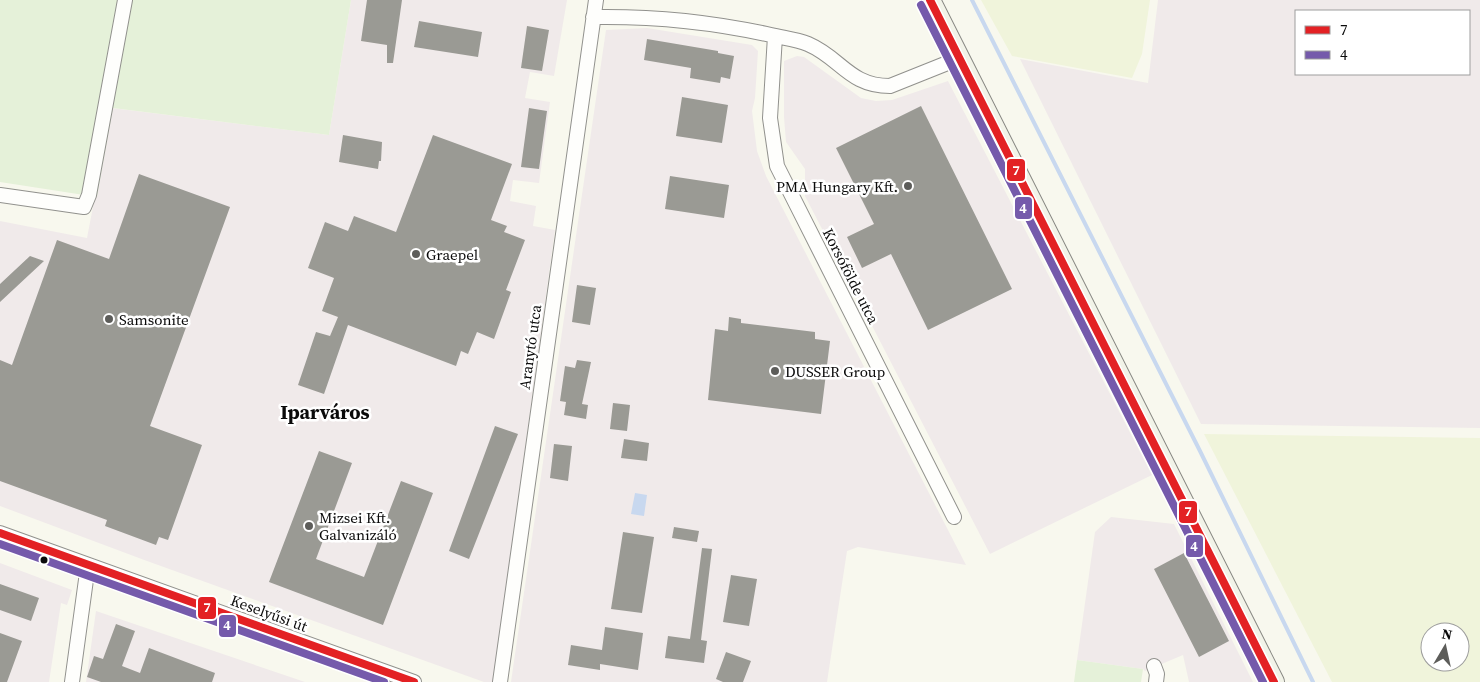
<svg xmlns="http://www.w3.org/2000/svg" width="1480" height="682" font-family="'Source Serif 4',serif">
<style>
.industrial{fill:#f0eaea;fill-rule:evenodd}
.farmland{fill:#f0f4db;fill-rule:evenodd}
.pitch{fill:#e5f1d9}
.water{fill:#c8d8ef}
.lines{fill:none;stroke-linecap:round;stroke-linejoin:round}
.stream{stroke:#c8d8ef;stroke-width:4}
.building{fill:#9a9a94}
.street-casing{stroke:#91918d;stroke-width:16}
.secondary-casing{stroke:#888883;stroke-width:22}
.street{stroke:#fefefc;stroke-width:14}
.secondary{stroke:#f2f3e8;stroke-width:20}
.bus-1-casing{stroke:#fff;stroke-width:11}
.bus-2-casing{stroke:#fff;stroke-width:11}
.bus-1{stroke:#e32124;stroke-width:8}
.bus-2{stroke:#755aab;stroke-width:8}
.poi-dot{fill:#5d5d5a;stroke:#fff;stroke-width:2}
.bus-dot{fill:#0a0a0a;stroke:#fff;stroke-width:2}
.labels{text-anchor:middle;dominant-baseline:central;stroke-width:5;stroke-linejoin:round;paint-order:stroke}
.poi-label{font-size:15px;fill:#0a0a0a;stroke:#fff;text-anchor:start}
.street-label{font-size:15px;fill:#0a0a0a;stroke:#fff}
.district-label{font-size:20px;font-weight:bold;fill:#0a0a0a;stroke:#fff}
.line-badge{stroke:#fff;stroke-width:2}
.badge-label{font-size:14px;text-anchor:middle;font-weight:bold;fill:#fff}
</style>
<rect width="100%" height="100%" fill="#f8f8ee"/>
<path class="industrial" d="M351,0H567L554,76L530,72L525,98L550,102L539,183L513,180L510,201L536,206L533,226L555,230L493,682H484L147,561L0,506V221L87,238L112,108L329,135Z
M1158,0H1480V428L1201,424L1020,59L1148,83ZM1296,11H1469V74H1296Z
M647,28L752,45L758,51L755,98L752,111L757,151L766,176L966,565L858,547L847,551L827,682H511L606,30Z
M797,56L804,57L861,98L876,101L892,100L948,81L1152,475L990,554L805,196V169L786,142L784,117V61Z
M1111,517L1174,524L1253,682H1189L1183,655L1145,671L1143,669L1077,660L1095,532Z
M0,563L72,590L67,605L61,603L49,682H0Z
M96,611L305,682H86Z"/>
<path class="farmland" d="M981,0H1150L1142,54L1132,78L1012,56Z
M1204,434L1480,438V682H1332ZM1430,632H1460V662H1430Z"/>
<path class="pitch" d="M0,0H351L329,135L113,108L97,197L0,182Z
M1077,660L1143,669L1141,682H1074Z"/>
<path class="water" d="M635,493L647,495L644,516L631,514Z"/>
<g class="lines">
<path class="stream" d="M972,0L1200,451L1313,682"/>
</g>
<path class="building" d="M367,0H402L393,63H387V45L361,41Z
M419,21L482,32L478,57L414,47Z
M527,26L549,30L542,71L521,68Z
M647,39L718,51V53L734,56L730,79L721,77L720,83L690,78L691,68L644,60Z
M682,97L728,105L722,143L676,136Z
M921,106L1012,289L928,330L891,254L862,268L847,237L874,224L836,148Z
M529,108L547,111L539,169L521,167Z
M343,135L382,142L381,161H379L378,169L339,162Z
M433,135L512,164L491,220L507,226L504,232L525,240L506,290L511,292L494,339L477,332L468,354L461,351L456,366L348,325L324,394L298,385L316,332L330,336L338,317L322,311L334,278L308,268L325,222L348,231L354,216L396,232Z
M139,174L230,207L150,426L202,445L168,540L159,537L156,545L105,526L107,520L0,481V360L12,365L57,240L109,259Z
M670,176L729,185L724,218L665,209Z
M30,256L44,261L0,302V284Z
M577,285L596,288L590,325L572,322Z
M729,317L741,319V323L815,332V339L830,341L821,414L708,400L715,329L728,331Z
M577,360L591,362L582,404L588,405L586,419L564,415L566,402L560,401L565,366L575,368Z
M613,403L630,405L627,431L610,429Z
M495,426L518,434L469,559L449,551Z
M624,439L649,443L647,461L621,458Z
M554,444L572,446L568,481L550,478Z
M319,451L352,463L316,559L364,577L401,481L433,493L383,625L269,582Z
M674,527L699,531L697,542L672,538Z
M623,532L654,537L642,613L611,609Z
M702,548L712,549L701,640L707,641L704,663L665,658L668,636L690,639Z
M1184,553L1229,641L1199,657L1154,569Z
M731,575L757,579L749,626L723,622Z
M0,584L39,598L31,621L0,610Z
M116,624L135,631L122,666L140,673L149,648L215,673L212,682H101L87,677L94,656L103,659Z
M605,627L643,633L638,670L600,664V670L568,665L571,645L602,650Z
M0,633L22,641L7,682H0Z
M726,652L751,661L743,682H723L716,679Z"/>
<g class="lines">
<defs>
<path id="street" d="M593,17C653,16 713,22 771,35C783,38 796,39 808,44C841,58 849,86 890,86L960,58
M775,36L770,118L777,166L954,517
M0,195L84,207L89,195L125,0
M0,533L414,682
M1154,666L1157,674L1156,682
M72,682L88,565
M500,682L596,0"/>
<path id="secondary" d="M930,0L1274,682"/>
</defs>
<use href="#street" class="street-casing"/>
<use href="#secondary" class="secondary-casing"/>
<use href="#street" class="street"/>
<use href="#secondary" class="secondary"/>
<defs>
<path id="bus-1" d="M930,0L1274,682
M0,533L414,682"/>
<path id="bus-2" d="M921,5L1263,682
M0,544L384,682"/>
</defs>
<use href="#bus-1" class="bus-1-casing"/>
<use href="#bus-2" class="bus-2-casing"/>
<use href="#bus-1" class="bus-1"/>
<use href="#bus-2" class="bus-2"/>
</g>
<g class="poi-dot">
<circle cx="908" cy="186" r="5"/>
<circle cx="416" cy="254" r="5"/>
<circle cx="109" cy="319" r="5"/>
<circle cx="775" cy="371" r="5"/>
<circle cx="309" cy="526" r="5"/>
</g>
<circle class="bus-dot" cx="44" cy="560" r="4.5"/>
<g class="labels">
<g class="poi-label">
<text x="898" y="186" text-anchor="end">PMA Hungary Kft.</text>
<text x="426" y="254">Graepel</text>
<text x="119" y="319">Samsonite</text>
<text x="785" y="371">DUSSER Group</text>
<text x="319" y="517">Mizsei Kft.<tspan x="319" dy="17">Galvanizáló</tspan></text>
</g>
<g class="street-label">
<text transform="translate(851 276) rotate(63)">Korsófölde utca</text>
<text transform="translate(530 347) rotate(-82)">Aranytó utca</text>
<text transform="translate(269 613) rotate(20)">Keselyűsi út</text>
</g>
<g class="district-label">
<text x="325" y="412">Iparváros</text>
</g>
</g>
<g class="line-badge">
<rect x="1006" y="158" width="20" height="24" rx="5" fill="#e32124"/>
<rect x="1014" y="196" width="19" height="24" rx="5" fill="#755aab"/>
<rect x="1178" y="500" width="20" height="24" rx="5" fill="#e32124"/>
<rect x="1185" y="534" width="19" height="24" rx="5" fill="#755aab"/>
<rect x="197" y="596" width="20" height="24" rx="5" fill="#e32124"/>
<rect x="218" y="614" width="19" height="24" rx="5" fill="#755aab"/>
</g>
<g class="badge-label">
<text x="1016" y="175">7</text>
<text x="1023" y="213">4</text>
<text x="1188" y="516">7</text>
<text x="1194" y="551">4</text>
<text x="207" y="612">7</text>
<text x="227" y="630">4</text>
</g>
<rect x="1295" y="10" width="175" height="65" fill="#ffffff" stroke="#9d9d9d"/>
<rect x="1305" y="26" width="25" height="8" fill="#e32124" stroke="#9d9d9d"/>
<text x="1340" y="35" font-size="15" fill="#0a0a0a">7</text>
<rect x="1305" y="51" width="25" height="8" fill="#755aab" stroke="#9d9d9d"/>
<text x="1340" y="60" font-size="15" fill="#0a0a0a">4</text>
<g transform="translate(1445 647) rotate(9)"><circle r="24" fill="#ffffff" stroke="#9d9d9d"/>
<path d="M0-4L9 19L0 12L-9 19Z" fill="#5d5d5a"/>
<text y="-8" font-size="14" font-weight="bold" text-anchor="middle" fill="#0a0a0a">N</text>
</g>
</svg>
